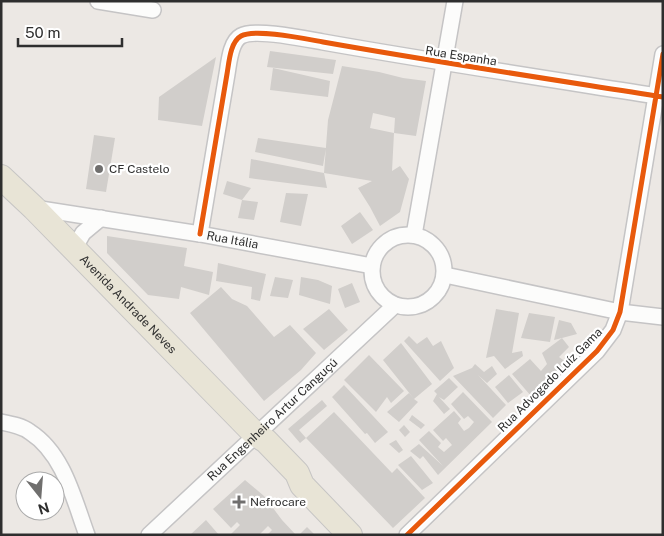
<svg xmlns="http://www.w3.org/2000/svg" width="664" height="536" font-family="'Public Sans',sans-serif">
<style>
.building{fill:#d1cecb}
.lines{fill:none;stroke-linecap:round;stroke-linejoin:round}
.minor-casing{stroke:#c5c4c5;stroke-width:18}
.primary-casing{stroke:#c6c5c4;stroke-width:26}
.minor{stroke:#fcfcfb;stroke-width:15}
.primary{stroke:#e8e4d6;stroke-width:24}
.cycleway-casing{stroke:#fff;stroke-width:8}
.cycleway{stroke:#e8590c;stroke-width:5}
.poi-dot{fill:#706f6e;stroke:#fff;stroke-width:2}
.labels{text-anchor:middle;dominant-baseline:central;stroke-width:4.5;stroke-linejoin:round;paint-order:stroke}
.street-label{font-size:12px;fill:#2e2e2e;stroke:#fff}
.poi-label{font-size:12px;fill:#2e2e2e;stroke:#fff;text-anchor:start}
</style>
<rect width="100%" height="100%" fill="#ece8e4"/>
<path class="building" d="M270,51L336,60L333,74L267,67Z
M216,57L202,126L158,120L159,97Z
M342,66L379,72L403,78L426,81L416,136L394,133L395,118L373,113L370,128L394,133L392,171L400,166L409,179L400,212L380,226L370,207L358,188L372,181L324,173L328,120Z
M273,68L330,81L328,97L270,90Z
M94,135L115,138L106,192L86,189Z
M258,138L326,148L323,166L255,152Z
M251,159L324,173L327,188L249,178Z
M227,181L251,188L242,200L258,202L254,220L238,218L242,200L223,194Z
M286,193L308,194L301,226L280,222Z
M360,212L373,230L352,244L341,226Z
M107,236L187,248L184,266L213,272L209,295L181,287L179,299L148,295L107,253Z
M218,263L266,274L260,301L251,299L252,287L216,281Z
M275,277L293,280L288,298L270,296Z
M301,277L318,280L332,286L330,304L299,295Z
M352,283L360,302L345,308L338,289Z
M221,287L232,299L247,306L274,337L290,325L316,353L301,370L264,401L190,313Z
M329,309L348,330L324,350L303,329Z
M496,309L519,313L512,353L522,351L523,356L505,369L494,356L486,358Z
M529,313L555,317L550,342L521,338Z
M559,320L571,323L577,334L562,338L569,347L559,357L566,362L531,396L512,374L530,359L541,371L547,364L542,353L562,338L554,340Z
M409,336L417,344L427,337L433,346L441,341L454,368L440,381L404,341Z
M401,343L432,384L414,399L418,402L399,422L387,412L409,393L414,399L383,360Z
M369,355L404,391L391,403L387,397L376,412L344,380Z
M475,364L484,372L492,366L497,374L487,383L478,375L506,405L493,418L453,376L472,368Z
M509,375L523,392L508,403L495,387Z
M449,378L458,387L444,400L439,397L450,409L444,414L433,401L437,394L434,391Z
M344,385L388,432L375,443L367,433L365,434L332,397Z
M463,392L492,422L438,475L423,456L420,459L410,451L419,444L443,466L419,440L429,431L441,443L438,447L444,452L452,445L446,438L443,441L433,430L454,411L461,419L458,423L464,431L469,428L474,422L468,416L464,419L451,404Z
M322,400L327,406L299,430L306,438L300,443L288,429Z
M334,412L392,473L397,468L425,498L393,528L306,438Z
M412,415L425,425L421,429L409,420Z
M404,425L410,432L405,437L399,430Z
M396,440L403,450L399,453L389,444Z
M411,456L433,483L422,490L398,465Z
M245,480L264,496L282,520L296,535H267L272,530L268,526L259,535H230L240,525L237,522L231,528L213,509Z
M206,520L219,535H190Z
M307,527L315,535H299Z"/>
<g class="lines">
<defs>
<g id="minor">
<path d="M98,1L153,10"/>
<path id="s1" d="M34,208L200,234L372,266"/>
<path d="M200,234L227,74C229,63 230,42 241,36C255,28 306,39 323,42C436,62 549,79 663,97"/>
<circle cx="408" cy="271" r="36"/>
<path d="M414,235L455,1"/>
<path d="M74,249L83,233L101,218"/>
<path d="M445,275L620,312L663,317"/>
<path d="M1,422C11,424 22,426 30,432C64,454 74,500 87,535"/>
<path id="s2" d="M149,535L395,305"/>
<path d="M407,535L597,351L613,330L620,312L663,54"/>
</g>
<g id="primary">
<path id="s3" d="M1,177L34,208L255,434L266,441L297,473L302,485L350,535"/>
</g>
</defs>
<use href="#minor" class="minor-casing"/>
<use href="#primary" class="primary-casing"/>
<use href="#minor" class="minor"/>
<use href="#primary" class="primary"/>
<defs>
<path id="cycleway" d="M200,234L227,74C229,63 230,42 241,36C255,28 306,39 323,42C436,62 549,79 663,97
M407,535L597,351L613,330L620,312L663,54"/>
</defs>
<use href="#cycleway" class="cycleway-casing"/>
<use href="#cycleway" class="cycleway"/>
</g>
<g class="poi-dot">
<circle cx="99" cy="169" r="5"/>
<path d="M236.5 494.5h5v5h5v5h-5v5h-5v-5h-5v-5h5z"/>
</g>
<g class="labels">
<g class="street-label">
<text transform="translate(461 56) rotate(9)">Rua Espanha</text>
<text stroke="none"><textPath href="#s1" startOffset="201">Rua Itália</textPath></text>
<text stroke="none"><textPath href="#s3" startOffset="180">Avenida Andrade Neves</textPath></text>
<text transform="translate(550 380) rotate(-45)">Rua Advogado Luíz Gama</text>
<text stroke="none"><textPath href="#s2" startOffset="169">Rua Engenheiro Artur Canguçú</textPath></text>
</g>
<g class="poi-label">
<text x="109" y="169">CF Castelo</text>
<text x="250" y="502">Nefrocare</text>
</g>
</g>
<rect width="664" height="536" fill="none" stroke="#2e2e2e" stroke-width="5"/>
<g transform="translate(40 496) rotate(163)"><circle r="24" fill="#ffffff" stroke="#ababab"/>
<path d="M0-4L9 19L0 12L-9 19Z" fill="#706f6e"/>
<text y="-8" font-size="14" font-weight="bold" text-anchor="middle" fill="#2e2e2e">N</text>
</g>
<path d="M18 38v8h104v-8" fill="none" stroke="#2e2e2e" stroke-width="2.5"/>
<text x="25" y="38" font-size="15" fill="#2e2e2e" stroke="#ffffff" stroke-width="4" paint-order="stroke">50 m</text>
</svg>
